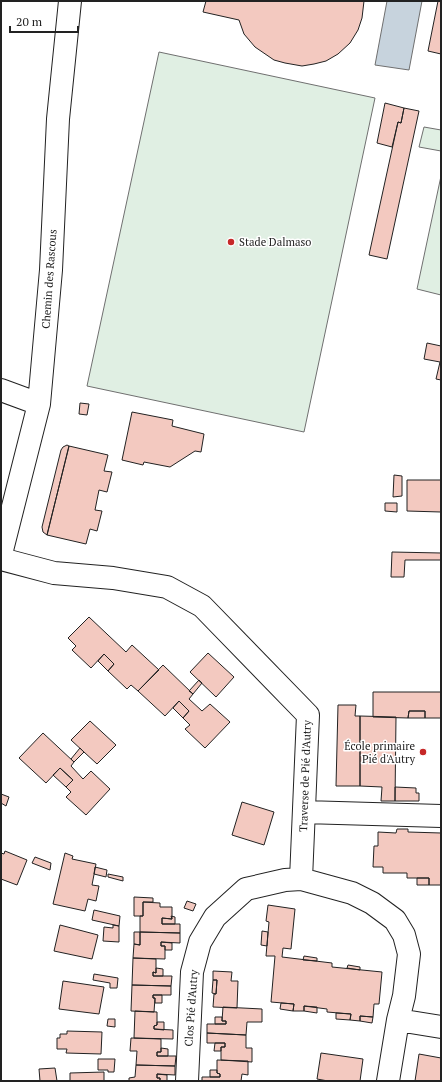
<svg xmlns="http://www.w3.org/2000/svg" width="442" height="1082" font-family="'PT Serif',serif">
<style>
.green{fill:#e0efe3;stroke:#6f6f6f}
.water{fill:#c7d3dd;stroke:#6f6f6f}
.building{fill:#f3c9c0;stroke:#222}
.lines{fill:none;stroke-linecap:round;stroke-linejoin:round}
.minor-casing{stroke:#222;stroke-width:24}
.minor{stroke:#fff;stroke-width:22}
.poi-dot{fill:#c62828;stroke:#fff;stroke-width:1.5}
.labels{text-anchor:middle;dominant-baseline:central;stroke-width:3;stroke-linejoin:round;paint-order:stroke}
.poi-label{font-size:11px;fill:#222;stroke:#fff;text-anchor:start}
.street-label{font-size:11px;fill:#222;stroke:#fff}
</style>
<rect width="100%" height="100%" fill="#fff"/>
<path class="green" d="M159,52L375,98L304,432L87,386Z
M424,127L441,130V151L419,147Z
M441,176V295L417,289Z"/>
<path class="water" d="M387,1H422L409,70L375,65Z"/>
<path class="building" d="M206,1H364L362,18L358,30L350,43L338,54L326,61L314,64L302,66L285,63L274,60L255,47L244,34L239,20L203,12Z
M438,1H441V54L428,51Z
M385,103L404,108L401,123L398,122L392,147L377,143Z
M404,108L419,111L387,259L369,255L398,122L401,123Z
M427,343L441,346V380L436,379L440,362L424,359Z
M80,403L89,404L87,415L79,414Z
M132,412L173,420L172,426L204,434L201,452L195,451L170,467L144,462L143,465L122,460Z
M67,445L69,446L47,535L43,532L42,527L61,450L63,447Z
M69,446L108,455L104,471L112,472L107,492L99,490L95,510L102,511L97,531L90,529L86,544L47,535Z
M394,475L402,476V496L393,497Z
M407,480H441V512L407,511Z
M385,503H397V512L385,511Z
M392,552L441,553V560H405L404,577H391Z
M89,617L126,652L132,645L159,670L138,691L131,685L127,689L108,671L114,664L104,654L91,668L72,650L76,646L68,638Z
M208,653L234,677L216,697L190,672Z
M104,654L114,664L108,671L98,661Z
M163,665L193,694L189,699L202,711L210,704L230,722L205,748L185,729L190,725L183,718L189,711L179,701L165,716L138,691Z
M199,680L202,683L193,694L189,691Z
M373,692H441V718H425V711H409L408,718L373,717Z
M179,701L189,711L183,718L173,708Z
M338,705H356L355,716H360V786H336Z
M409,711H425V718H408Z
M360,716L396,717L395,801H381L382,787L360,786Z
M90,721L116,745L97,764L71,740Z
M43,733L74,762L71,766L83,779L91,771L110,789L86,815L66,797L71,792L66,787L73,780L60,768L46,783L19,758Z
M80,748L84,752L74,762L71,759Z
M60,768L73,780L66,787L53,775Z
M395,787L416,788V793H419V801H395Z
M1,794L9,797L6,806L1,803Z
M242,802L274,812L264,845L232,835Z
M397,829H408V832L441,833V885H429V878H407V873H383V867H373L374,846H378V832L396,833Z
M5,851L27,860L17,885L1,879V853L4,854Z
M65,853L73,856L72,859L96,864L92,885L99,886L96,901L88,899L85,911L53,904Z
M35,857L51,863L50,870L32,863Z
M95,867L107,870L106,877L94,874Z
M108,874L123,877V881L108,877Z
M417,878H429V885H417Z
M134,897L153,898V902H143V916H134Z
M187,901L196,904L193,911L184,908Z
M143,902L160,903V907H172V919L162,918V924H180V933L140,932V916H143Z
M268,905L295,909L291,949L283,948L282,957L332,963V967L382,972L379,1004H374L373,1017L360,1016V1021L350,1020L351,1014L327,1012V1009L304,1006V1011H293L294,1004L271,1002L275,956H266L269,922L266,921Z
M94,910L120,916L119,926L92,920Z
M171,916L175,917V924H162V918L172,919Z
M60,925L98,935L92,959L54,951Z
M113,925L119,926V942L103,941L104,927L113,928Z
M262,931L268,932L267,946L261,945Z
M134,932H140V945L134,944Z
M140,932L180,933V943L161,942V946H165V959L133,958L134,944L140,945Z
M161,942L172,943V950H165V946H161Z
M304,956L317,958V961L303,960Z
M133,958L156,959V973L153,972V976H172L171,986L132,985Z
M348,965L360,967V970L347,968Z
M156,968L163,969V976H153V972L156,973Z
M213,971L232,972L231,981H238L237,1008L213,1007L214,994H216L217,980H213Z
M94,974L118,978L117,988H110V983L93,980Z
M213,980H217L216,994L212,993Z
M63,981L104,987L99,1014L59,1009Z
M132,985L171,986V995H153V998H155L154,1012L131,1011Z
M153,995H162V1003H155V998H153Z
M281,1003L294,1004L293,1011L280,1009Z
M304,1006L317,1007V1013L304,1011Z
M223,1007L262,1009V1022H247L246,1035L207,1033V1024H226V1021H222Z
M135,1011L157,1012V1025L154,1026V1029L173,1030V1039L134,1038Z
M336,1013L351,1014L350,1020L336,1019Z
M360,1016L373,1017L372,1023L360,1021Z
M215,1017H222V1021H226V1024H215Z
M108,1019H115V1027L107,1026Z
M157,1022H164V1030L154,1029V1026L157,1025Z
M67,1031L102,1032L101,1054L66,1053L67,1049H57V1038H60V1034H67Z
M207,1033L246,1035V1048H252V1062L221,1060V1047H225V1043H207Z
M131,1038L161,1039V1052H157V1056H176L175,1066L136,1065L137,1051H130Z
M215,1043H225V1047H221V1051H214Z
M161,1048L168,1049V1056H157V1052H161Z
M321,1053L363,1059L360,1081H328L317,1079Z
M419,1054L441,1058V1081H415Z
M98,1059H115L114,1072H108V1070H98Z
M217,1060L248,1061V1075L242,1074L241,1081H202V1077H220V1074L217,1073Z
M136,1065L175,1066V1075L157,1074V1078H160V1081H129V1078L135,1077Z
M55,1068L57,1081H40L39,1069Z
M210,1070H217V1073L220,1074V1077H210Z
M104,1072V1081H70V1073Z
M157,1074L167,1075V1081H160V1078H157Z"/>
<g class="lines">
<defs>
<path id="minor" d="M1,390L39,404
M1,554L39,404L51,270L58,119L70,1
M1,559L54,573L113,578L167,587L202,606L308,715L301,879L352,893L372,903L395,920L404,935L409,954L404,996L398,1020L388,1081
M304,812L441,816
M398,1020L441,1027
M187,1081L192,972L200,942L215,917L246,889L285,880L301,879"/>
</defs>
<use href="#minor" class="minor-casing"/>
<use href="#minor" class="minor"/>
</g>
<g class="poi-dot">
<circle cx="231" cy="242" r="4"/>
<circle cx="423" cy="752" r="4"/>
</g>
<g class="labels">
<g class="poi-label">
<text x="239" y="242">Stade Dalmaso</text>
<text x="415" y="746" text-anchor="end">École primaire<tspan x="415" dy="13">Pié d'Autry</tspan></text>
</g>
<g class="street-label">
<text transform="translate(49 279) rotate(-86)">Chemin des Rascous</text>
<text transform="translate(305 776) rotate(-88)">Traverse de Pié d'Autry</text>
<text transform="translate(191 1008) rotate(-86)">Clos Pié d'Autry</text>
</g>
</g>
<rect width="442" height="1082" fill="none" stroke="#222222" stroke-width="4"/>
<path d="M10 26v6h68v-6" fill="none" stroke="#222222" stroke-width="2"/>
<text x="16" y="26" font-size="12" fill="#222222" stroke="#ffffff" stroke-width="3" paint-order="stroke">20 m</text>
</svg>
